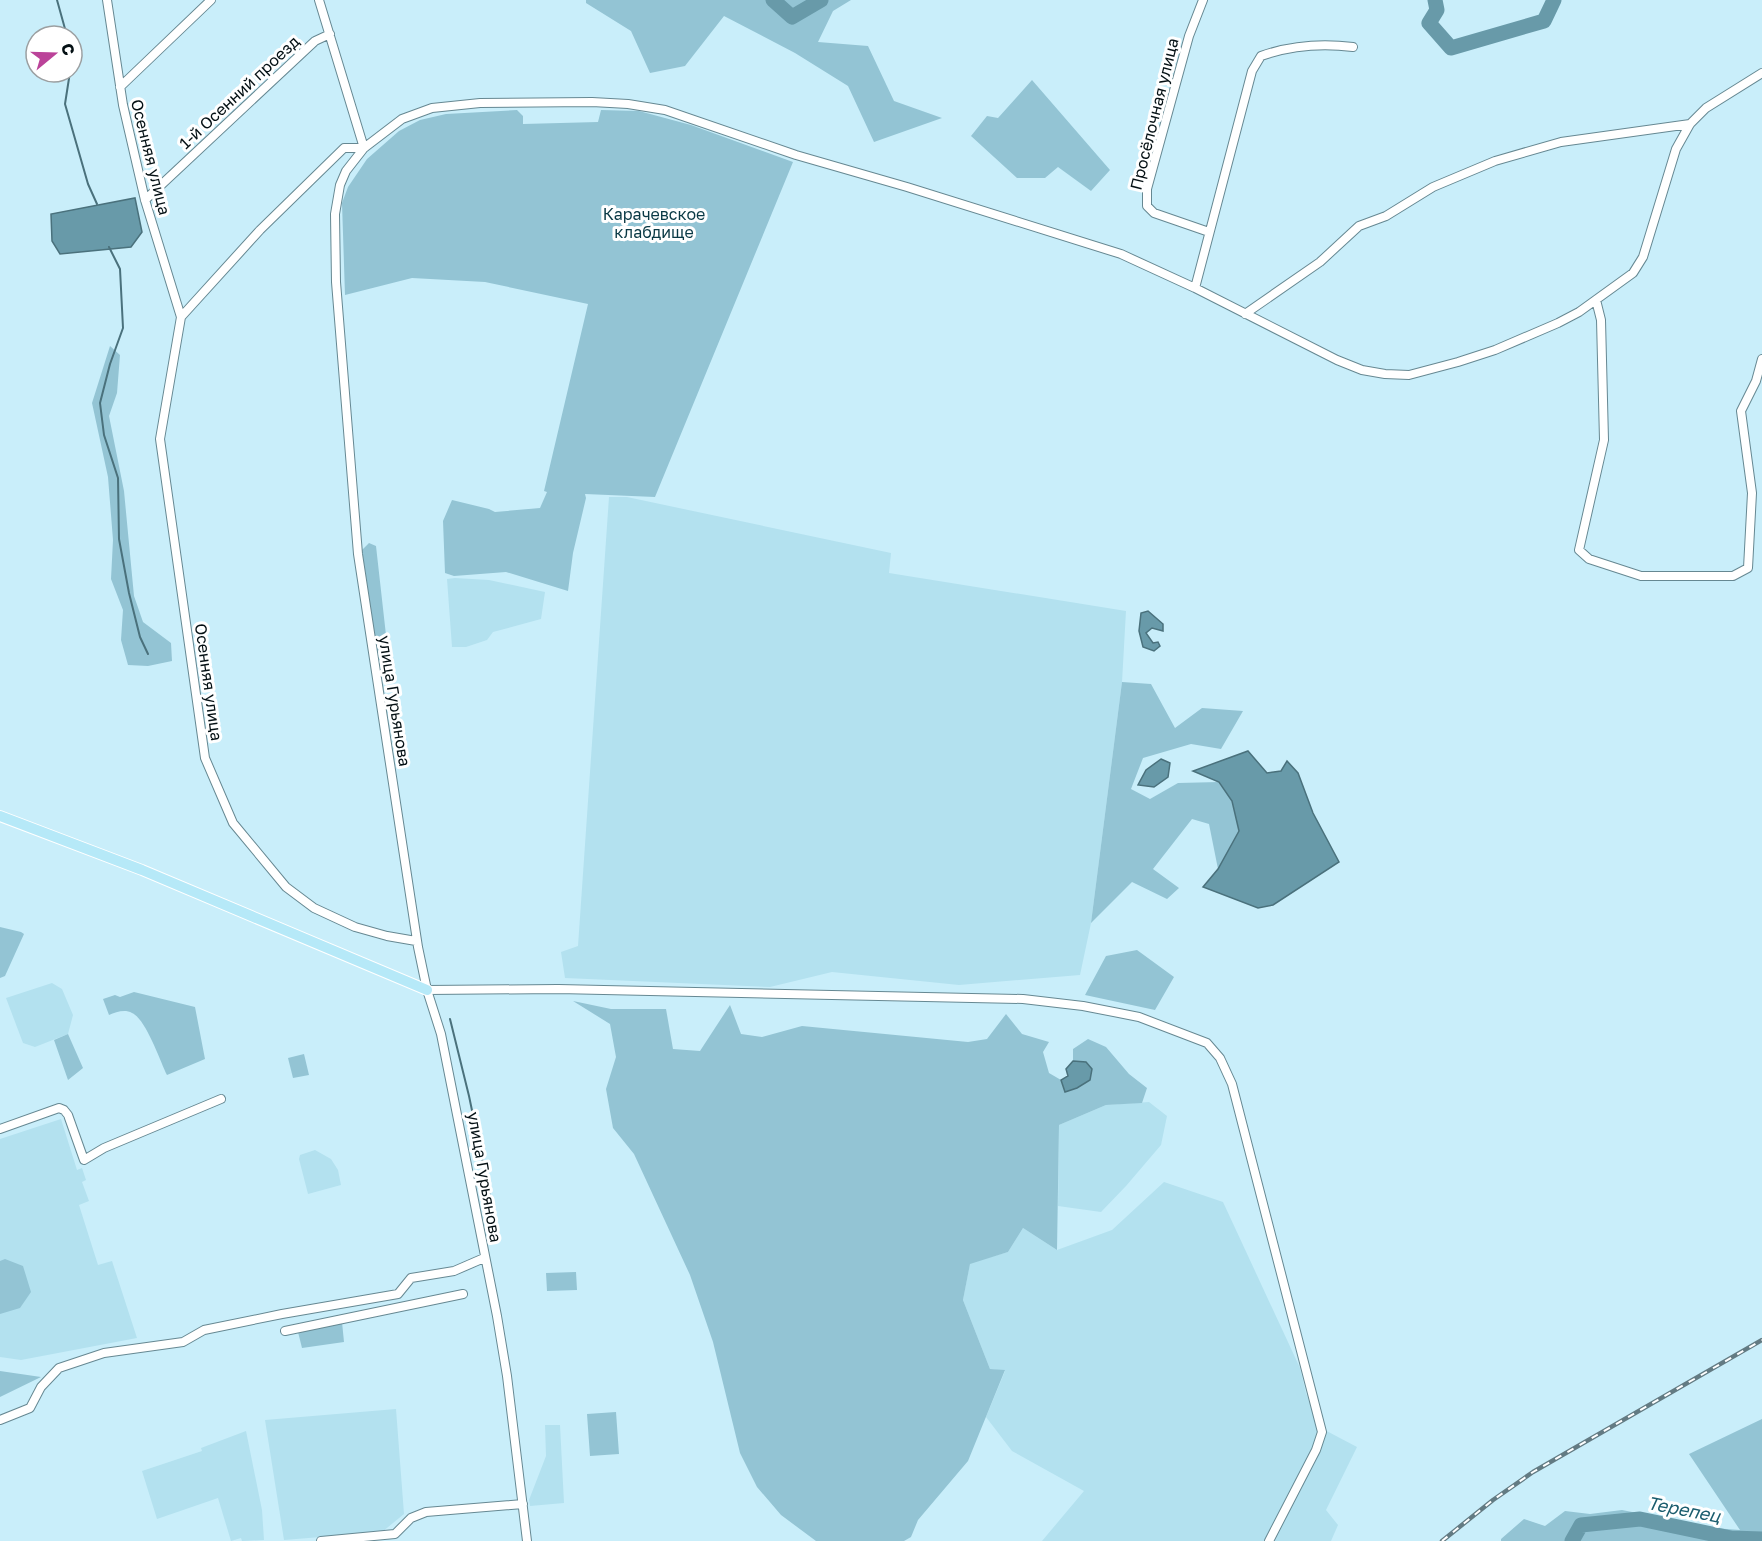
<svg xmlns="http://www.w3.org/2000/svg" width="1762" height="1541" font-family="'Golos Text',sans-serif">
<style>
.built{fill:#b3e1ef}
.green{fill:#93c4d4}
.water{fill:#689aa9;stroke:#4a717c;stroke-width:1.5}
.lines{fill:none;stroke-linecap:round;stroke-linejoin:round}
.stream{stroke:#4a717c;stroke-width:2}
.river{stroke:#689aa9;stroke-width:15}
.minor-casing{stroke:#668892;stroke-width:10}
.major-casing{stroke:#fff;stroke-width:12}
.minor{stroke:#fff;stroke-width:8}
.major{stroke:#b6e9f8;stroke-width:10}
.rail-casing{stroke:#637b83;stroke-width:4.5}
.rail{stroke:#fff;stroke-width:2;stroke-dasharray:7;stroke-linecap:butt}
.labels{text-anchor:middle;dominant-baseline:central;stroke-width:6;stroke-linejoin:round;paint-order:stroke}
.street-label{font-size:16px;fill:#041014;stroke:#fff}
.park-label{font-size:16px;fill:#0a3945;stroke:#fff}
.water-label{font-size:18px;font-style:italic;fill:#1b5d6e;stroke:#fff}
</style>
<rect width="100%" height="100%" fill="#c9eefa"/>
<path class="built" d="M609,497H627L891,553L889,573L1126,611L1122,682L1091,923L1080,975L959,985L832,972L770,987L565,978L561,952L578,946Z
M455,578L489,580L545,592L541,619L493,632L487,640L466,647H452L447,579Z
M52,983L62,989L73,1015L68,1034L35,1047L23,1043L6,998Z
M1149,1102L1167,1116L1161,1145L1126,1186L1101,1212L1058,1206L1059,1125L1106,1105Z
M61,1119L77,1170L82,1168L86,1180L82,1182L89,1201L79,1205L98,1265L112,1261L137,1338L21,1360L0,1357V1139Z
M315,1150L331,1159L338,1170L341,1185L308,1194L299,1159L300,1155Z
M1164,1182L1223,1202L1300,1368L1306,1393L1319,1427L1357,1447L1326,1510L1338,1525L1331,1541H1042L1084,1491L1012,1451L986,1417L1005,1371L990,1369L963,1300L970,1263L1008,1252L1023,1228L1057,1250L1112,1230Z
M396,1409L404,1514L382,1532L284,1540L265,1420Z
M545,1425H560L564,1503L530,1506L529,1500L546,1456Z
M246,1431L262,1510L264,1540L242,1541L241,1538L231,1541L218,1498L157,1519L142,1471L202,1451L201,1448Z"/>
<path class="green" d="M586,0H851L833,11L818,42L868,46L894,101L942,118L874,142L848,86L795,53L724,16L685,66L650,73L631,31L586,3Z
M1032,80L1110,170L1091,191L1058,167L1045,178H1017L971,136L987,116L998,118Z
M517,110L523,116V124L598,122L601,110L639,111L691,125L793,162L655,497L585,494L586,498L573,553L568,591L506,572L454,576L445,573L443,521L452,500L489,509L495,512L540,508L547,492L544,491L588,304L485,282L412,278L345,295L342,203L348,187L367,159L399,131L420,120L446,114Z
M110,346L120,355L117,393L109,416L124,491L134,596L143,622L171,643L172,661L148,666L128,665L121,640L123,610L111,579L113,540L108,477L92,403Z
M369,543L376,546L388,653L381,658L377,650L362,550Z
M1122,682L1151,684L1175,728L1202,708L1243,711L1221,749L1191,744L1143,758L1131,789L1150,799L1178,783L1219,782L1232,801L1239,831L1218,869L1209,824L1192,819L1153,869L1179,888L1167,899L1132,882L1091,923Z
M0,927L21,932L24,934L5,976L0,978Z
M1137,950L1174,977L1155,1010L1085,995L1106,956Z
M134,992L195,1007L205,1059L167,1075C160,1061 146,1019 132,1013C125,1009 116,1012 109,1015L103,999L115,995L120,997Z
M573,1001L611,1009H666L673,1049L700,1051L730,1005L741,1034L762,1037L802,1026L968,1042L987,1039L1006,1014L1022,1034L1049,1042L1043,1052L1049,1073L1061,1080L1065,1092L1092,1069L1086,1062L1073,1061V1049L1088,1039L1106,1047L1129,1074L1147,1088L1142,1103L1106,1105L1059,1125L1057,1250L1023,1228L1008,1252L970,1264L963,1300L990,1369L1005,1370L968,1461L918,1520L911,1537L904,1541H816L781,1515L757,1487L740,1453L713,1342L690,1275L634,1154L613,1128L606,1089L616,1057L610,1024Z
M68,1034L83,1068L68,1080L54,1040Z
M304,1054L309,1075L293,1078L288,1058Z
M5,1259L23,1266L31,1292L20,1308L0,1314V1261Z
M576,1272L577,1290L547,1291L546,1273Z
M342,1322L344,1342L302,1348L298,1332Z
M0,1371L41,1377L0,1397Z
M616,1412L619,1454L590,1456L587,1414Z
M1762,1419V1541H1501V1539L1524,1519L1545,1526L1565,1511L1590,1514L1622,1510L1713,1528L1740,1530L1689,1454Z"/>
<path class="water" d="M135,198L142,232L131,247L60,254L52,241L51,214Z
M1148,611L1163,624V631L1152,628L1146,633L1153,643L1158,642L1160,646L1154,651L1143,647L1139,631L1141,613Z
M1248,751L1267,773L1281,771L1287,761L1298,773L1313,813L1339,862L1273,905L1258,908L1203,887L1218,869L1239,831L1232,801L1219,782L1193,771Z
M1161,759L1170,763L1168,777L1154,787L1138,785L1146,770Z
M1073,1061L1086,1062L1092,1069L1090,1080L1077,1088L1065,1092L1061,1080L1068,1076L1066,1069Z"/>
<g class="lines">
<path class="stream" d="M57,0L67,36
M72,50V61
M70,72L65,104L88,184L97,204
M109,247L120,269L123,328L110,364L100,403L104,435L118,478L119,539L129,593L140,637L148,654
M450,1019L469,1096L495,1221"/>
<path class="river" d="M773,0L792,17L821,0
M1435,0L1437,10L1429,23L1451,48L1544,21L1554,0
M1572,1541L1581,1525L1640,1519L1731,1538L1762,1539"/>
<defs>
<path id="minor" d="M107,0L123,105L145,200L181,317L160,439L205,758L233,823L286,887L314,908L355,927L387,936L416,941
M319,0L364,148
M1203,0L1189,36L1147,189V206L1154,213L1209,232
M120,87L211,0
M145,200L315,41L330,34
M1195,288L1252,71L1261,56C1292,45 1321,43 1353,47
M1596,300L1601,320L1604,440L1579,550L1589,559L1641,576H1733L1748,568L1752,493L1741,411L1756,381L1762,359
M1245,314L1320,262L1359,226L1386,216L1433,187L1495,161L1561,142L1690,124
M181,317L260,230L344,148H364
M427,990L558,989L1023,999L1083,1006L1139,1017L1207,1043L1220,1058L1232,1084L1322,1432L1316,1450L1269,1541
M0,1129L59,1108L64,1110L68,1115L84,1160L104,1148L221,1099
M285,1331L463,1294
M0,1420L30,1408L41,1387L59,1368L104,1353L183,1342L204,1330L282,1314L398,1294L411,1278L454,1271L484,1258
M321,1541L395,1534L411,1518L426,1512L523,1504
M527,1541L507,1376L497,1316L441,1034L427,990L418,947L358,554L336,282L335,214L340,185L346,171L364,148L402,119L432,108L480,103L592,102L628,104L665,110L796,155L907,187L1121,254L1195,288L1337,360L1362,370L1385,374L1409,375L1458,362L1495,350L1558,323L1579,312L1633,273L1643,257L1676,149L1690,124L1706,108L1762,73"/>
<path id="major" d="M0,816L142,870L427,990"/>
</defs>
<use href="#minor" class="minor-casing"/>
<use href="#major" class="major-casing"/>
<use href="#minor" class="minor"/>
<use href="#major" class="major"/>
<defs>
<path id="rail" d="M1442,1541L1493,1500L1533,1472L1762,1340"/>
</defs>
<use href="#rail" class="rail-casing"/>
<use href="#rail" class="rail"/>
</g>
<g class="labels">
<g class="street-label">
<text transform="translate(239 92) rotate(-43)">1-й Осенний проезд</text>
<text transform="translate(1154 114) rotate(-76)">Просёлочная улица</text>
<text transform="translate(151 157) rotate(76)">Осенняя улица</text>
<text transform="translate(209 682) rotate(82)">Осенняя улица</text>
<text transform="translate(395 701) rotate(81)">улица Гурьянова</text>
<text transform="translate(485 1177) rotate(80)">улица Гурьянова</text>
</g>
<g class="park-label">
<text x="654" y="214">Карачевское<tspan x="654" dy="18">клабдище</tspan></text>
</g>
<g class="water-label">
<text transform="translate(1684 1509) rotate(11)">Терепец</text>
</g>
</g>
<g transform="translate(54 54) rotate(71)"><circle r="28" fill="#ffffff" stroke="#9b9fa1" stroke-width="1.5"/>
<path d="M0-4.5L10 22L0 15L-10 22Z" fill="#bb4399"/>
<text y="-9" font-size="16" font-weight="bold" text-anchor="middle" fill="#041014">С</text>
</g>
</svg>
